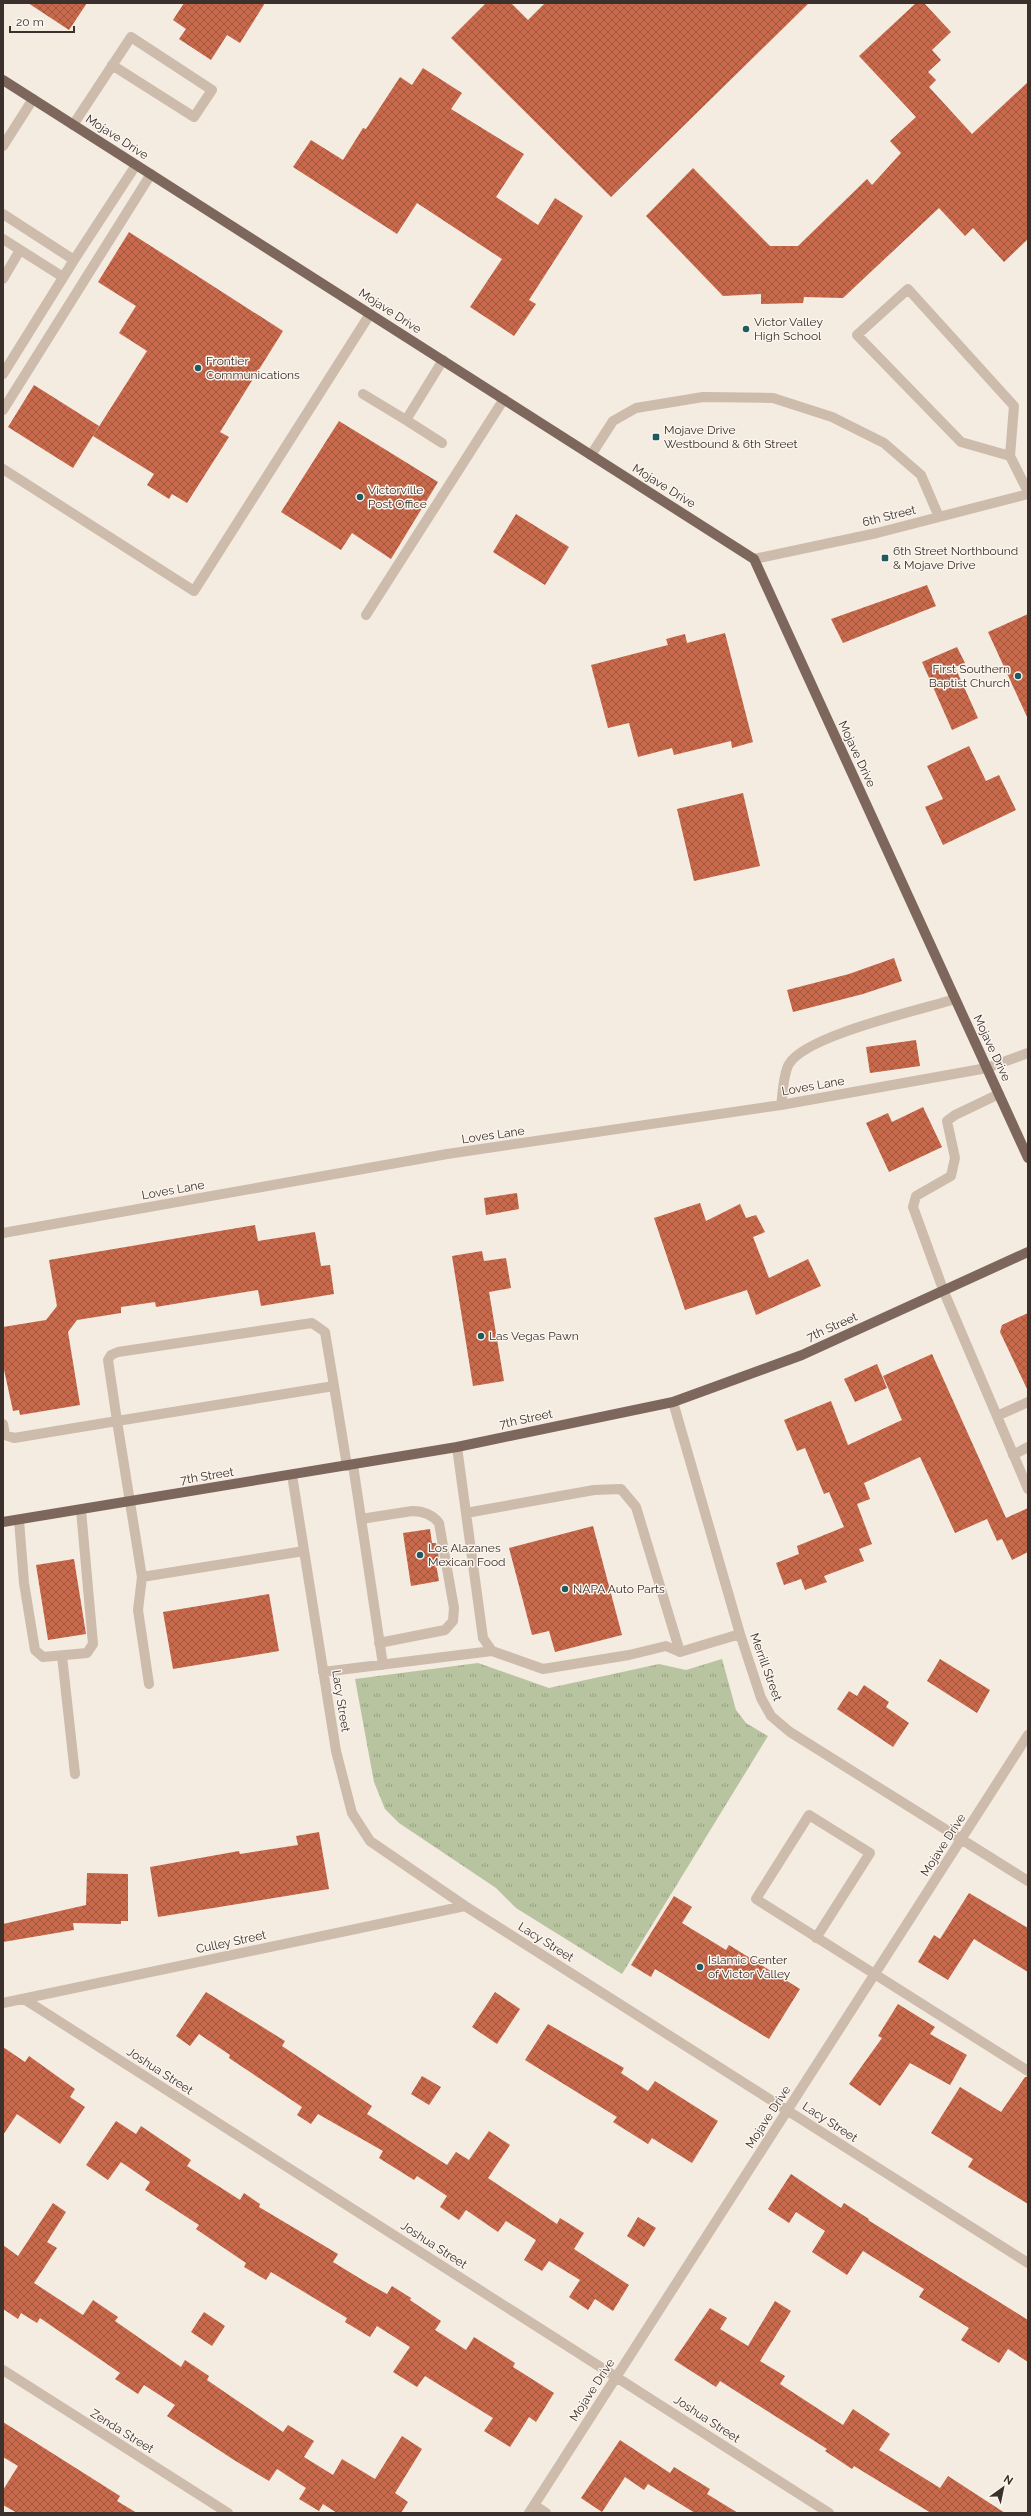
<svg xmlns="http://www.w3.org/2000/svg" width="1031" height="2516" font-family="Raleway,sans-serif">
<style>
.grass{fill:url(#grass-tufts)}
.building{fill:url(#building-cross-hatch)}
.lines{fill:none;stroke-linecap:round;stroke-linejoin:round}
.minor{stroke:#cdbbac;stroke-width:10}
.major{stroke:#7d675c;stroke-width:10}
.poi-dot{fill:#1f5a5e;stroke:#fbf5ee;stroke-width:1.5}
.labels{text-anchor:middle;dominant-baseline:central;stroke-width:3;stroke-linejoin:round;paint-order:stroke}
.street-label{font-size:12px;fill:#3b302b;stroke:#fbf5ee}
.poi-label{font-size:12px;fill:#3b302b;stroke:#fbf5ee;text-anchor:start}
</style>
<defs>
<pattern id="grass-tufts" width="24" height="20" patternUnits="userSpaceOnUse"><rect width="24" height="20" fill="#b8c4a0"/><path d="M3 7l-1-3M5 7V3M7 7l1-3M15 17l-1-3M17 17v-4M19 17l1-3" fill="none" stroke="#97a083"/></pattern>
<pattern id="building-cross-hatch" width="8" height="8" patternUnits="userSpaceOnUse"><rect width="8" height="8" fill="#c8694b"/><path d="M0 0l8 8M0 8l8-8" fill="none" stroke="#a4573f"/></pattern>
</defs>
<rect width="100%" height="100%" fill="#f4ebe1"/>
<path class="grass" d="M722,1659L736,1710L746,1723L768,1736L622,1974L516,1908L496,1888L399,1823L385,1809L374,1782L355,1679L478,1663L549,1688L659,1664L686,1670Z"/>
<path class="building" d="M28,3H87L69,30Z
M184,3H265L240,43L227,35L211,60L179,39L186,29L173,20Z
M486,3H511L528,20L545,3H809L611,197L451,38Z
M916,3H924L951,32L932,50L941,60L928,72L936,80L929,87L972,134L1028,82V239L1004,262L973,228L965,236L939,208L843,298L804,297L803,303L761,304V294L723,296L646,216L693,168L770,246H798L867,179L872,185L901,153L890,141L916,117L859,56Z
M423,68L462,93L451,109L524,154L496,197L538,225L555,198L583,216L529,300L536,304L514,336L470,307L502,259L417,203L397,234L293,167L311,140L343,160L363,128L366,129L400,77L412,85Z
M129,232L283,331L220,432L229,437L187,503L172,494L169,499L147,485L154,474L93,436L147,351L119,333L136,306L98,282Z
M34,385L99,426L73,468L8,427Z
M339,421L438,482L391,559L352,533L341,550L281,512Z
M516,514L569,547L545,585L493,552Z
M927,585L936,606L843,643L831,619Z
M1028,614V719L988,632Z
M725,633L753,742L732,748L731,741L674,755L672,748L638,757L629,723L608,728L591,665L668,645L666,639L685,634L687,643Z
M957,647L965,663L955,667L978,718L952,730L922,662Z
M969,746L986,781L999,775L1016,810L943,845L925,807L943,799L927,766Z
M743,793L760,866L694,881L677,809Z
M894,958L902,981L863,994L793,1012L787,990L849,974Z
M916,1040L920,1066L870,1073L866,1047Z
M923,1107L942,1147L889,1172L866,1123L888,1113L892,1122Z
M517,1193L519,1209L486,1215L484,1198Z
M700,1203L706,1221L740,1204L746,1218L756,1215L765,1232L753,1237L769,1278L808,1259L821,1286L756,1315L747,1290L685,1310L654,1218Z
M255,1225L258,1241L315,1232L321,1266L330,1265L334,1294L261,1306L258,1290L156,1307L155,1302L121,1307V1313L77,1320L68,1332L80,1405L20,1415L19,1410L13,1411L3,1365V1327L46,1320L57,1306L49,1260Z
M482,1251L484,1261L506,1258L511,1288L489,1292L504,1381L473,1386L452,1256Z
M1028,1313V1391L1000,1332L1002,1325Z
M932,1354L1006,1518L1028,1508V1552L1012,1560L1002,1539L997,1541L987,1519L955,1533L920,1457L864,1483L870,1499L857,1504L872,1544L859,1549L864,1561L824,1576L827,1582L805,1590L801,1579L784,1585L776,1563L799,1554L797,1546L844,1527L829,1492L824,1494L805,1448L797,1451L784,1420L831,1401L848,1445L902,1420L883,1376Z
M877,1364L887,1388L855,1402L844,1379Z
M593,1526L622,1635L555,1652L549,1631L532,1635L509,1548Z
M430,1529L432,1543H436L440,1563L436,1564L439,1581L411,1586L403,1533Z
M74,1559L86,1634L48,1640L36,1565Z
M269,1594L279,1651L173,1669L163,1612Z
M940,1659L990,1690L977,1713L927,1681Z
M864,1685L889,1702L886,1707L909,1723L893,1747L837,1709L849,1691L857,1696Z
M319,1832L329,1889L158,1917L150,1867L239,1851L240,1854L298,1845L296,1836Z
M87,1873L128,1874V1921H121V1924L73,1923L74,1930L3,1942V1924L86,1905Z
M969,1893L1028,1928V1972L974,1939L948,1980L918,1962L934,1935L940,1939Z
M674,1896L692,1907L682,1923L726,1950L729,1945L800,1989L769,2039L655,1969L651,1977L631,1965Z
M206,1992L285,2041L282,2046L372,2106L367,2114L447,2165L456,2152L469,2160L489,2131L510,2145L488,2178L557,2224L560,2218L584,2233L574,2249L629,2285L613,2311L595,2299L588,2310L569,2297L580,2280L549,2261L542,2271L524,2260L536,2240L506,2221L498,2232L466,2210L459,2220L440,2207L447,2196L417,2176L414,2180L379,2158L383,2151L318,2114L311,2124L297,2115L302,2107L229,2058L230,2055L199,2034L190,2046L176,2036Z
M495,1992L520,2009L497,2044L472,2027Z
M898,2004L935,2027L930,2034L967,2055L950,2085L910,2063L880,2106L849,2084L882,2038L878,2036Z
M548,2024L624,2068L621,2073L648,2091L655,2081L718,2121L692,2163L652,2138L648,2144L613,2122L617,2117L525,2060Z
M3,2047L25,2062L29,2056L75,2089L70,2097L85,2107L60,2144L17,2114L3,2135Z
M422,2076L441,2087L429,2105L411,2094Z
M1025,2077H1028V2204L968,2167L973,2159L931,2133L960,2087L1001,2112Z
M116,2121L136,2134L141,2126L191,2160L187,2166L240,2200L244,2193L260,2204L259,2207L338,2254L333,2262L369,2284L387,2294L392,2286L411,2298L410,2300L441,2321L435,2330L466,2350L474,2337L515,2363L513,2367L554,2393L536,2422L529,2417L510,2447L484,2431L493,2418L425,2376L417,2387L393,2372L410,2347L377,2326L370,2337L345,2322L347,2318L271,2272L266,2280L244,2267L246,2263L196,2229L199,2225L145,2190L150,2182L121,2162L108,2180L86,2165Z
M791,2174L841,2208L844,2203L869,2219L868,2220L1028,2320V2362L1008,2349L999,2363L961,2340L969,2328L919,2297L924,2289L863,2251L847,2275L812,2252L825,2231L796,2212L789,2223L768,2209Z
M53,2203L66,2212L47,2242L57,2248L34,2283L83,2315L93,2300L118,2317L115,2321L181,2367L185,2360L209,2376L207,2380L283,2432L288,2425L314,2441L304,2457L333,2475L342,2459L375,2479L402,2436L422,2449L395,2493L408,2502L401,2513H337L323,2504L319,2511L299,2499L306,2488L277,2469L269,2481L234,2460L167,2416L175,2405L144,2385L138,2394L115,2379L120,2373L40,2318L37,2323L21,2313L18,2319L3,2309V2245L18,2256Z
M638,2217L656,2228L644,2247L627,2236Z
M775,2301L791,2311L760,2361L785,2376L780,2384L843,2425L853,2409L890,2434L879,2450L940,2488L948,2476L1005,2513H931L854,2466L852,2469L825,2451L827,2449L720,2381L716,2387L674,2360L710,2308L727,2318L720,2329L748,2346Z
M204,2312L225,2326L212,2346L191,2332Z
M3,2422L120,2496L117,2501L137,2513H17L3,2505V2490L18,2466L3,2457Z
M620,2440L670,2473L674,2467L710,2489L707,2494L738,2513H695L648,2484L644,2490L625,2477L602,2512L581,2498Z"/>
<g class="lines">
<path class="minor" d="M73,125L131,37L212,90L194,117L112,65
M3,146L33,99
M3,214L74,260L136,165
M3,239L63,277
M3,279L20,250
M3,374L74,260
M363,394L406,420
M3,410L151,174
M442,443L406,420L443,360
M591,455L613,421L636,408L703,397L773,398L832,417L884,443L921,475L939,517
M1010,456L961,442L857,335L908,289L1014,406L1010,456L1028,492
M3,469L194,591L370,314
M754,559L877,533L1028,494
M366,615L504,399
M999,1094L955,1115L947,1121L955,1158L951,1176L916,1196L913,1207L944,1292L1028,1489
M781,1105C783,1094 783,1074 789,1064C806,1035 921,1010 955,999
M3,1233L447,1154L781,1105L987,1068L1028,1053
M673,1402L740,1634L761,1698L771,1716L790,1732L1028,1881
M997,1416L1028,1402
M3,1424L5,1435L14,1438L117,1421L108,1360L111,1355L118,1352L312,1323L325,1332L334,1386
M457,1447L483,1638L492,1651L543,1669L629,1655L666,1646L680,1652L740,1634
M1013,1455L1028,1447
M353,1465L383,1665
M292,1475L336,1751L352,1813L370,1841L465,1906L1028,2263
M466,1513L594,1490L621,1489L636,1507L680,1652
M361,1519L412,1511C423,1511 432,1514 439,1523L454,1608L453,1621L445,1630L379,1643
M19,1520L24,1583L35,1650L43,1657L87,1653L93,1644L81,1510
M142,1577L117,1421L334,1386L347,1466
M62,1656L75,1774
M323,1672L492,1651
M149,1684L138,1610L142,1577L304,1551
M816,1938L870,1853L809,1815L756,1899L1028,2071
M24,1999L829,2513
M3,2003L465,1906
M3,2370L228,2513
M534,2505L546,2513
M529,2513L1028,1735"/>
<path class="major" d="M3,80L754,559L1028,1158
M3,1522L457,1447L673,1402L802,1355L1028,1252"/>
</g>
<g class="poi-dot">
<circle cx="746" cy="329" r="4"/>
<circle cx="198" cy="368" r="4"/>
<rect x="652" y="433" width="8" height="8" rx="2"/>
<circle cx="360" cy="497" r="4"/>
<rect x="881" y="554" width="8" height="8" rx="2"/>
<circle cx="1018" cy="676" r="4"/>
<circle cx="481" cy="1336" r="4"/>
<circle cx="420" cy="1555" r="4"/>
<circle cx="565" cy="1589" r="4"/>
<circle cx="700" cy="1967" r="4"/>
</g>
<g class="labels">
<g class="street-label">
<text transform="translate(117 137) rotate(33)">Mojave Drive</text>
<text transform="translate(390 311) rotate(33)">Mojave Drive</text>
<text transform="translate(664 486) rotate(32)">Mojave Drive</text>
<text transform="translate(889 516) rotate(-14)">6th Street</text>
<text transform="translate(857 754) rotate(65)">Mojave Drive</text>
<text transform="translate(992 1048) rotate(65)">Mojave Drive</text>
<text transform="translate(813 1086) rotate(-10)">Loves Lane</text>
<text transform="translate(493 1135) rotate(-8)">Loves Lane</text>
<text transform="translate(173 1190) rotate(-10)">Loves Lane</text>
<text transform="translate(832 1327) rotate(-24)">7th Street</text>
<text transform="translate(526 1419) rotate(-12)">7th Street</text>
<text transform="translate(207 1476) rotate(-9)">7th Street</text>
<text transform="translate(766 1667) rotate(70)">Merrill Street</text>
<text transform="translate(341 1701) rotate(81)">Lacy Street</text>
<text transform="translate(943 1845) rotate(-57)">Mojave Drive</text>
<text transform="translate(231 1942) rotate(-12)">Culley Street</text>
<text transform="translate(546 1942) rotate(32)">Lacy Street</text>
<text transform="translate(160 2071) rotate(33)">Joshua Street</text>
<text transform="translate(768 2117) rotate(-57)">Mojave Drive</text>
<text transform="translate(830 2122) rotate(33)">Lacy Street</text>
<text transform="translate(434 2245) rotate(33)">Joshua Street</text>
<text transform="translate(592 2390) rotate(-57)">Mojave Drive</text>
<text transform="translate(707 2419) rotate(33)">Joshua Street</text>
<text transform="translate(122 2431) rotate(32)">Zenda Street</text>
</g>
<g class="poi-label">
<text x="754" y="322">Victor Valley<tspan x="754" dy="14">High School</tspan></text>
<text x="206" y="361">Frontier<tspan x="206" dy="14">Communications</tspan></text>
<text x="664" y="430">Mojave Drive<tspan x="664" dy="14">Westbound &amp; 6th Street</tspan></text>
<text x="368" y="490">Victorville<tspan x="368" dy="14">Post Office</tspan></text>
<text x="893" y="551">6th Street Northbound<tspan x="893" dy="14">&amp; Mojave Drive</tspan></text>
<text x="1010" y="669" text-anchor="end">First Southern<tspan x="1010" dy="14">Baptist Church</tspan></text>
<text x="489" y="1336">Las Vegas Pawn</text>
<text x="428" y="1548">Los Alazanes<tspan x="428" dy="14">Mexican Food</tspan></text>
<text x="573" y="1589">NAPA Auto Parts</text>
<text x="708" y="1960">Islamic Center<tspan x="708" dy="14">of Victor Valley</tspan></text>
</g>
</g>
<rect width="1031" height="2516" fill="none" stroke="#3b302b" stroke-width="8"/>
<g transform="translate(1003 2488) rotate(33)" stroke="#fbf5ee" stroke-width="3" paint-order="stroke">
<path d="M0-3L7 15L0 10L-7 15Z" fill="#3b302b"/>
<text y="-6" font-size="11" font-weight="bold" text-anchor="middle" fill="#3b302b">N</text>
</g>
<path d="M10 26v6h64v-6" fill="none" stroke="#3b302b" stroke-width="2"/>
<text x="16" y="26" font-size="12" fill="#3b302b" stroke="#fbf5ee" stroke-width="3" paint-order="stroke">20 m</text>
</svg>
